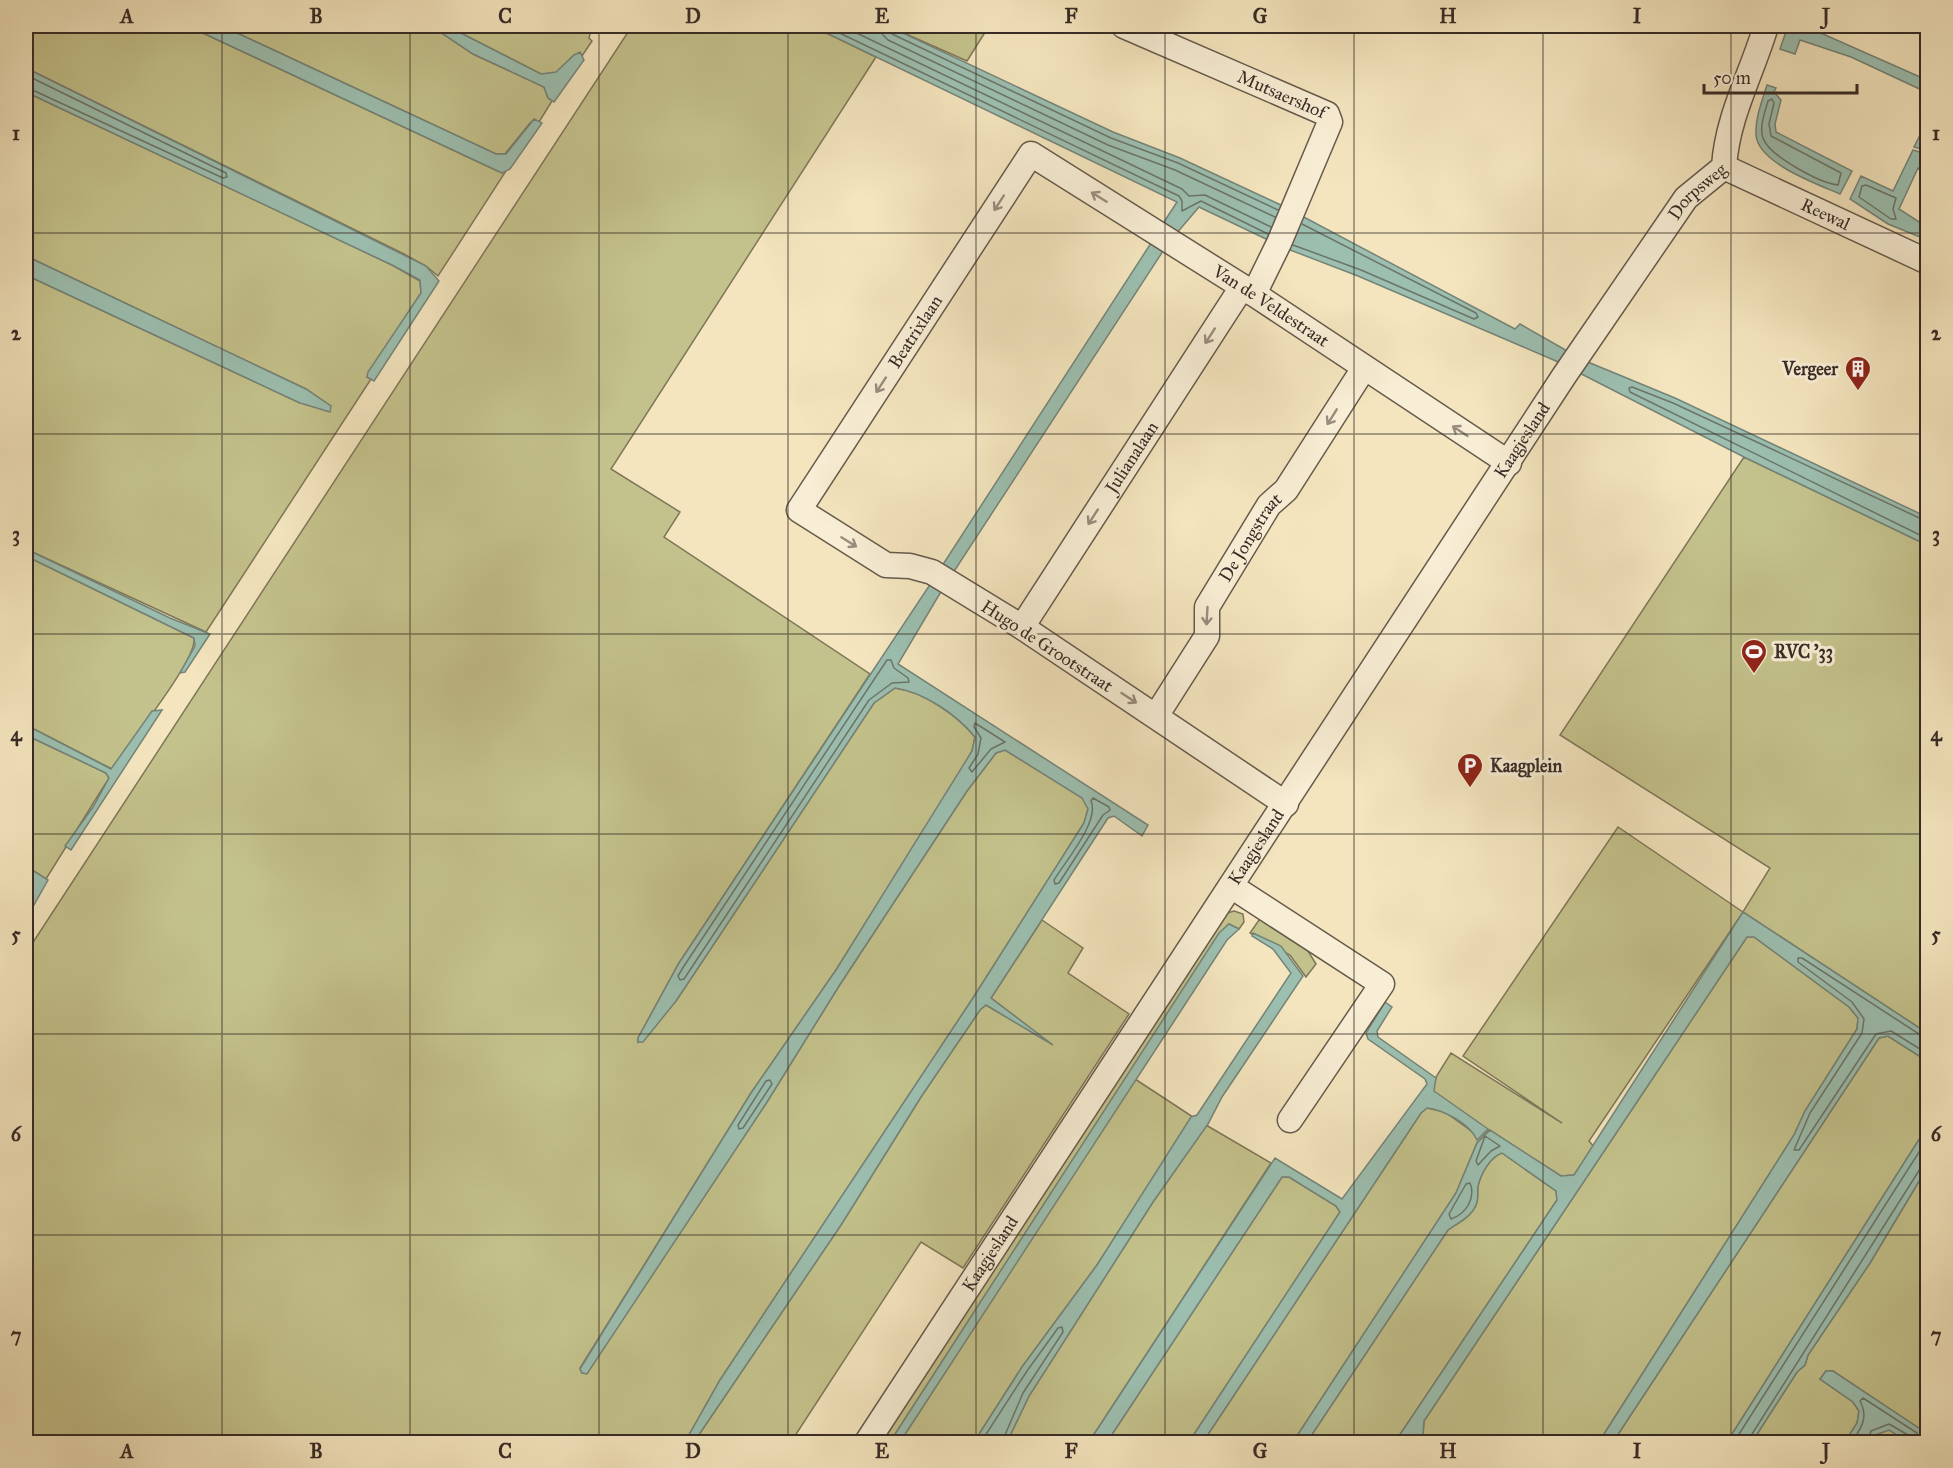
<svg xmlns="http://www.w3.org/2000/svg" width="1953" height="1468" font-family="'IM FELL Great Primer',serif">
<style>
.green{fill:#c4c28c;stroke:#7e7659;stroke-width:1.5}
.water{fill:#9cbfb0;stroke:#748479;stroke-width:1.5}
.lines{fill:none;stroke-linecap:round;stroke-linejoin:round}
.shore{stroke:#6a756b;stroke-width:1.5}
.minor-casing{stroke:#665a4c;stroke-width:27}
.minor{stroke:#f8eed5;stroke-width:24}
.oneway{stroke:#988c7e}
.grid{fill:none;stroke:#372b26;stroke-width:1.5;stroke-opacity:0.55}
.labels{text-anchor:middle;dominant-baseline:central;stroke-width:6;stroke-linejoin:round;paint-order:stroke}
.street-label{font-size:18px;fill:#372b26;stroke:#f8eed5}
.poi-label{font-size:18px;font-weight:bold;fill:#372b26;stroke:#f8eed5;text-anchor:start}
.neatline{fill:none;stroke:#372b26;stroke-width:2}
.grid-label{font-size:20px;text-anchor:middle;font-weight:bold;fill:#372b26}
</style>
<rect width="100%" height="100%" fill="#f4e5be"/>
<filter id="stains"><feTurbulence type="fractalNoise" baseFrequency=".00333" numOctaves="4"/><feColorMatrix values="0 0 0 0 .2 0 0 0 0 .09 0 0 0 0 .02 0 0 0 .5 -.17"/></filter>
<radialGradient id="worn" r=".72"><stop offset=".6" stop-color="#630" stop-opacity="0"/><stop offset="1" stop-color="#630" stop-opacity=".3"/></radialGradient>
<path class="green" d="M26,26H188L489,167L502,173L506,171L438,276L426,266L404,254L26,68Z
M222,26H422L440,32L473,54L544,87L548,98L552,101L539,122L534,120L530,123L505,154H496Z
M447,26H592L589,38L592,41L582,56L580,53L574,55L556,73L541,74Z
M632,26H812L876,57L611,469L680,512L664,537L870,674L679,963L638,1038V1042L676,1001L874,703L895,688C924,692 957,715 975,737L972,751L953,785L836,970L751,1093L580,1368L582,1373H587L767,1102L839,986L967,791L996,753L1005,750L1083,798L1088,809L1084,823L973,998L720,1380L685,1442H26V953Z
M888,26H989L967,61Z
M26,92L392,265L420,281L421,293L367,377L371,379L206,632L26,549V275L300,403L331,406L306,389L26,256Z
M1744,457L1927,545V1033L1743,912L1589,1141L1594,1147L1574,1175L1561,1176L1489,1130L1477,1143L1456,1193L1293,1442H1203L1421,1113L1427,1108L1445,1112L1474,1133L1487,1129L1433,1091L1436,1077L1451,1053L1562,1123L1463,1056L1618,827L1743,912L1770,868L1560,735Z
M26,556L194,638C198,659 127,746 112,769L26,725Z
M26,735L106,773L109,778L46,879L26,866Z
M1234,911L1243,914L1244,922L1239,929L1229,924L1219,934L890,1442H876L1220,915Z
M1042,920L1083,948L1068,973L1129,1014L963,1268L921,1242L791,1442H694L841,1225L921,1097L980,1010L986,1005L1047,1041L991,998Z
M1259,920L1266,921L1305,946L1316,964L1306,977L1290,955L1250,933Z
M1747,937H1754L1849,1007L1858,1018L1857,1029L1805,1111L1794,1135L1599,1442H1432L1423,1435L1424,1421Z
M1888,1036L1927,1061V1127L1727,1442H1613L1879,1038Z
M1135,1079L1193,1117L1097,1265L1022,1367L974,1442H900Z
M1206,1125L1271,1163L1089,1442H1007L1029,1396L1153,1202Z
M1502,1153L1556,1191L1557,1200L1395,1442H1307L1448,1230C1458,1223 1471,1217 1476,1205C1479,1199 1477,1192 1478,1186C1481,1173 1490,1157 1502,1153Z
M1927,1168V1442H1922L1924,1432L1833,1371H1826L1820,1379L1853,1402L1859,1411L1857,1423L1845,1442H1752L1797,1372L1805,1365L1808,1355L1870,1263Z
M1282,1177H1289L1336,1206L1340,1212L1189,1442H1107Z
M1889,1429L1908,1442H1873L1875,1435Z"/>
<path class="water" d="M188,26H222L496,154H506L534,119L542,123L510,169L502,173Z
M422,26H447L541,74L556,72L574,55L580,52L584,60L554,102L548,98L544,87L473,54L440,32Z
M804,26H888L1113,132L1180,158L1283,206L1515,329L1520,324L1583,360L1675,398L1927,517V545L1744,457L1556,361L1358,276L1285,248L1199,207L1176,234L1162,225L1177,202L812,26Z
M1788,26H1805L1927,80V96L1925,95L1926,92L1851,57L1800,40L1795,54L1780,49Z
M26,68L426,266L439,281L374,381L367,377L368,372L421,293L420,280L392,265L26,92Z
M1767,85L1776,88L1774,92L1781,100L1775,124L1776,132L1852,171L1840,194C1817,184 1758,163 1756,135C1755,118 1762,101 1767,85Z
M1927,121V144L1925,150L1914,147Z
M1913,150L1923,153L1922,158L1927,160V172L1918,168L1899,209L1924,225L1920,237L1888,224L1850,199L1861,176L1893,191Z
M1153,240L1165,248L951,576L940,569Z
M26,256L306,389L331,406L330,412L300,403L26,275Z
M26,549L170,618L210,634L185,672L180,673L195,646L194,638L26,556Z
M931,583L942,590L898,664L1148,825L1142,836L1114,816L1108,818L991,998L1053,1045L986,1005L980,1010L921,1097L841,1225L694,1442H685L720,1380L973,998L1084,823L1088,809L1082,798L1005,750L996,753L967,791L839,986L767,1102L587,1374L582,1373L580,1369L751,1093L836,970L972,751L975,737C957,715 924,692 895,688L874,703L676,1001L643,1042H638V1038L679,963Z
M162,710L71,850L65,846L93,807L109,778L106,773L26,735V725L111,769L152,711Z
M26,866L48,880L26,919V902L33,884L26,875Z
M1743,912L1927,1033V1061L1888,1036L1879,1038L1613,1442H1599L1794,1135L1805,1111L1857,1029L1858,1018L1849,1007L1754,937H1747L1424,1421L1423,1435L1432,1442H1395L1557,1200L1556,1191L1502,1153C1490,1157 1481,1174 1478,1186C1477,1192 1479,1199 1476,1205C1471,1217 1458,1223 1448,1230L1307,1442H1293L1456,1193L1477,1143L1490,1130L1561,1176L1574,1175Z
M1229,924L1239,929L1227,940L900,1442H890L1219,933Z
M1253,933L1281,946L1303,976L1222,1097L1208,1124L1153,1202L1029,1396L1007,1442H974L1022,1367L1097,1265L1191,1117L1197,1115L1291,973L1273,949L1252,936Z
M1385,1002L1392,1007L1377,1031L1378,1037L1436,1078L1434,1091L1488,1129L1477,1140C1470,1124 1444,1110 1427,1108L1421,1113L1203,1442H1189L1340,1212L1336,1206L1289,1177H1282L1107,1442H1089L1275,1158L1342,1199L1427,1084L1425,1079L1368,1039L1366,1033Z
M1927,1127V1168L1870,1263L1808,1355L1805,1365L1797,1372L1752,1442H1727Z
M1826,1371H1833L1925,1432L1922,1442H1908L1889,1430L1875,1435L1873,1442H1845L1857,1423L1859,1411L1853,1402L1820,1379Z"/>
<g class="lines">
<path class="shore" d="M825,26L1179,196L1182,201V211L1201,201L1268,234
M842,26L1182,189L1189,196L1205,195L1271,227
M880,26L882,34L888,40L1108,145L1175,170L1275,217
M888,26L892,34L1111,138L1178,163L1278,210
M26,75L226,173L227,177L223,178L26,87
M1772,99L1774,103L1769,124L1771,136L1841,173L1838,185C1820,183 1769,156 1763,138C1759,127 1765,112 1768,101Z
M1866,185L1896,198L1893,209L1896,219H1891L1859,197L1862,186Z
M1293,245L1361,270L1474,319L1478,317L1476,313L1302,224
M1928,522L1673,403L1632,387L1629,388L1630,392L1928,539
M887,660H891L894,668L908,678L909,682L892,683L869,700L684,979L680,980L678,976L684,966Z
M975,723L1005,742L991,749L972,772L969,768L978,754L981,738L974,727Z
M1093,798L1109,807L1110,810L1103,815L1059,883L1055,884L1054,880C1065,862 1100,821 1091,801Z
M1928,1037L1922,1036L1802,958H1798V962L1852,1002L1864,1019L1862,1033L1810,1113L1794,1150H1799L1876,1034L1891,1031L1928,1054
M770,1080L772,1084L743,1128L739,1129L738,1125L766,1081Z
M1485,1136L1500,1146L1491,1151L1478,1165L1476,1161Z
M1470,1183C1476,1198 1466,1214 1451,1219L1449,1214L1466,1184Z
M981,1442L1027,1371L1058,1328L1062,1327L1063,1332L1023,1393L1002,1442
M1734,1442L1928,1138
M1747,1442L1920,1169L1928,1166
M1852,1442C1861,1428 1869,1418 1860,1401L1863,1398L1917,1433V1442
M1868,1442L1871,1431L1889,1424L1908,1435L1911,1442"/>
<defs>
<g id="minor">
<path id="s1" d="M1124,26L1327,114L1330,122L1279,243L1254,294"/>
<path id="s2" d="M1724,167L1928,262"/>
<path id="s3" d="M1022,627L1242,287"/>
<path id="s4" d="M1156,716L1207,636V607L1269,505L1286,490L1364,368"/>
<path id="s5" d="M1286,804L1022,627L932,572L910,566L886,565L799,510L1031,154L1254,294L1509,463"/>
<path d="M1231,886L1382,984L1290,1120"/>
<path id="s6" d="M867,1442L1564,376L1686,198L1724,167C1727,117 1752,73 1766,26"/>
</g>
</defs>
<use href="#minor" class="minor-casing"/>
<use href="#minor" class="minor"/>
</g>
<defs><path id="oneway-shaft" d="M-6 0H5M1.5-3L5.5 0L1.5 3" fill="none" stroke-width="1.6" stroke-linecap="round" stroke-linejoin="round" transform="scale(1.5)"/></defs>
<g class="oneway">
<use href="#oneway-shaft" transform="translate(1099 197) rotate(-148)"/>
<use href="#oneway-shaft" transform="translate(999 203) rotate(123)"/>
<use href="#oneway-shaft" transform="translate(1210 336) rotate(123)"/>
<use href="#oneway-shaft" transform="translate(881 385) rotate(123)"/>
<use href="#oneway-shaft" transform="translate(1332 417) rotate(122)"/>
<use href="#oneway-shaft" transform="translate(1460 431) rotate(-147)"/>
<use href="#oneway-shaft" transform="translate(1093 517) rotate(123)"/>
<use href="#oneway-shaft" transform="translate(849 542) rotate(32)"/>
<use href="#oneway-shaft" transform="translate(1207 616) rotate(93)"/>
<use href="#oneway-shaft" transform="translate(1129 698) rotate(33)"/>
</g>
<path class="grid" d="M222,26V1442M410,26V1442M599,26V1442M788,26V1442M976,26V1442M1165,26V1442M1354,26V1442M1543,26V1442M1731,26V1442M26,233H1928M26,434H1928M26,634H1928M26,834H1928M26,1034H1928M26,1235H1928"/>
<defs>
<symbol id="building-pin" viewBox="-11 -11 22 30"><path d="M0 17L-7.5 6A9.5 9.5 0 1 1 7.5 6Z" fill="#8f2418" stroke="#f8eed5"/><path d="M-4-6H4V6H1V3H-1V6H-4ZM-2.5-4.3h1.7v1.8h-1.7ZM.8-4.3h1.7v1.8H.8ZM-2.5-1h1.7V.8h-1.7ZM.8-1h1.7V.8H.8Z" fill="#fff"/></symbol>
<symbol id="stadium-pin" viewBox="-11 -11 22 30"><path d="M0 17L-7.5 6A9.5 9.5 0 1 1 7.5 6Z" fill="#8f2418" stroke="#f8eed5"/><path d="M0-5a6.5 5 0 1 0 0 10a6.5 5 0 1 0 0-10ZM-3.5-1.8h7v3.6h-7Z" fill="#fff"/></symbol>
<symbol id="parking-pin" viewBox="-11 -11 22 30"><path d="M0 17L-7.5 6A9.5 9.5 0 1 1 7.5 6Z" fill="#8f2418" stroke="#f8eed5"/><path d="M-3.5-5.5H1a3.5 3.5 0 0 1 0 7H-1V5.5H-3.5ZM-1-3.4V-.6H.8a1.4 1.4 0 0 0 0-2.8Z" fill="#fff"/></symbol>
</defs>
<g fill-rule="evenodd">
<use href="#building-pin" x="1843" y="354" width="30" height="40"/>
<use href="#stadium-pin" x="1739" y="637" width="30" height="40"/>
<use href="#parking-pin" x="1455" y="751" width="30" height="40"/>
</g>
<g class="labels">
<g class="street-label">
<text stroke="none"><textPath href="#s1" startOffset="172">Mutsaershof</textPath></text>
<text stroke="none"><textPath href="#s6" startOffset="1502">Dorpsweg</textPath></text>
<text stroke="none"><textPath href="#s2" startOffset="112">Reewal</textPath></text>
<text stroke="none"><textPath href="#s5" startOffset="1282">Van de Veldestraat</textPath></text>
<text stroke="none"><textPath href="#s5" startOffset="786">Beatrixlaan</textPath></text>
<text stroke="none"><textPath href="#s6" startOffset="1197">Kaagjesland</textPath></text>
<text stroke="none"><textPath href="#s3" startOffset="202">Julianalaan</textPath></text>
<text stroke="none"><textPath href="#s4" startOffset="206">De Jongstraat</textPath></text>
<text transform="translate(1047 646) rotate(33)">Hugo de Grootstraat</text>
<text stroke="none"><textPath href="#s6" startOffset="711">Kaagjesland</textPath></text>
<text stroke="none"><textPath href="#s6" startOffset="225">Kaagjesland</textPath></text>
</g>
<g class="poi-label">
<text x="1838" y="369" text-anchor="end">Vergeer</text>
<text x="1774" y="652">RVC '33</text>
<text x="1490" y="766">Kaagplein</text>
</g>
</g>
<rect width="1953" height="1468" fill="none" stroke="#f4e5be" stroke-width="66"/>
<path d="M1704 84v9h153v-9" fill="none" stroke="#372b26" stroke-width="3"/>
<text x="1713" y="84" font-size="18" fill="#372b26" stroke="#f8eed5" stroke-width="4.5" paint-order="stroke">50 m</text>
<rect x="33" y="33" width="1887" height="1402" class="neatline"/>
<g class="grid-label">
<text x="127" y="23">A</text>
<text x="316" y="23">B</text>
<text x="505" y="23">C</text>
<text x="693" y="23">D</text>
<text x="882" y="23">E</text>
<text x="1071" y="23">F</text>
<text x="1260" y="23">G</text>
<text x="1448" y="23">H</text>
<text x="1637" y="23">I</text>
<text x="1826" y="23">J</text>
<text x="16" y="140">1</text>
<text x="1936" y="140">1</text>
<text x="16" y="340">2</text>
<text x="1936" y="340">2</text>
<text x="16" y="541">3</text>
<text x="1936" y="541">3</text>
<text x="16" y="741">4</text>
<text x="1936" y="741">4</text>
<text x="16" y="941">5</text>
<text x="1936" y="941">5</text>
<text x="16" y="1141">6</text>
<text x="1936" y="1141">6</text>
<text x="16" y="1342">7</text>
<text x="1936" y="1342">7</text>
<text x="127" y="1458">A</text>
<text x="316" y="1458">B</text>
<text x="505" y="1458">C</text>
<text x="693" y="1458">D</text>
<text x="882" y="1458">E</text>
<text x="1071" y="1458">F</text>
<text x="1260" y="1458">G</text>
<text x="1448" y="1458">H</text>
<text x="1637" y="1458">I</text>
<text x="1826" y="1458">J</text>
</g>
<rect width="100%" height="100%" filter="url(#stains)"/>
<rect width="100%" height="100%" fill="url(#worn)"/>
</svg>
